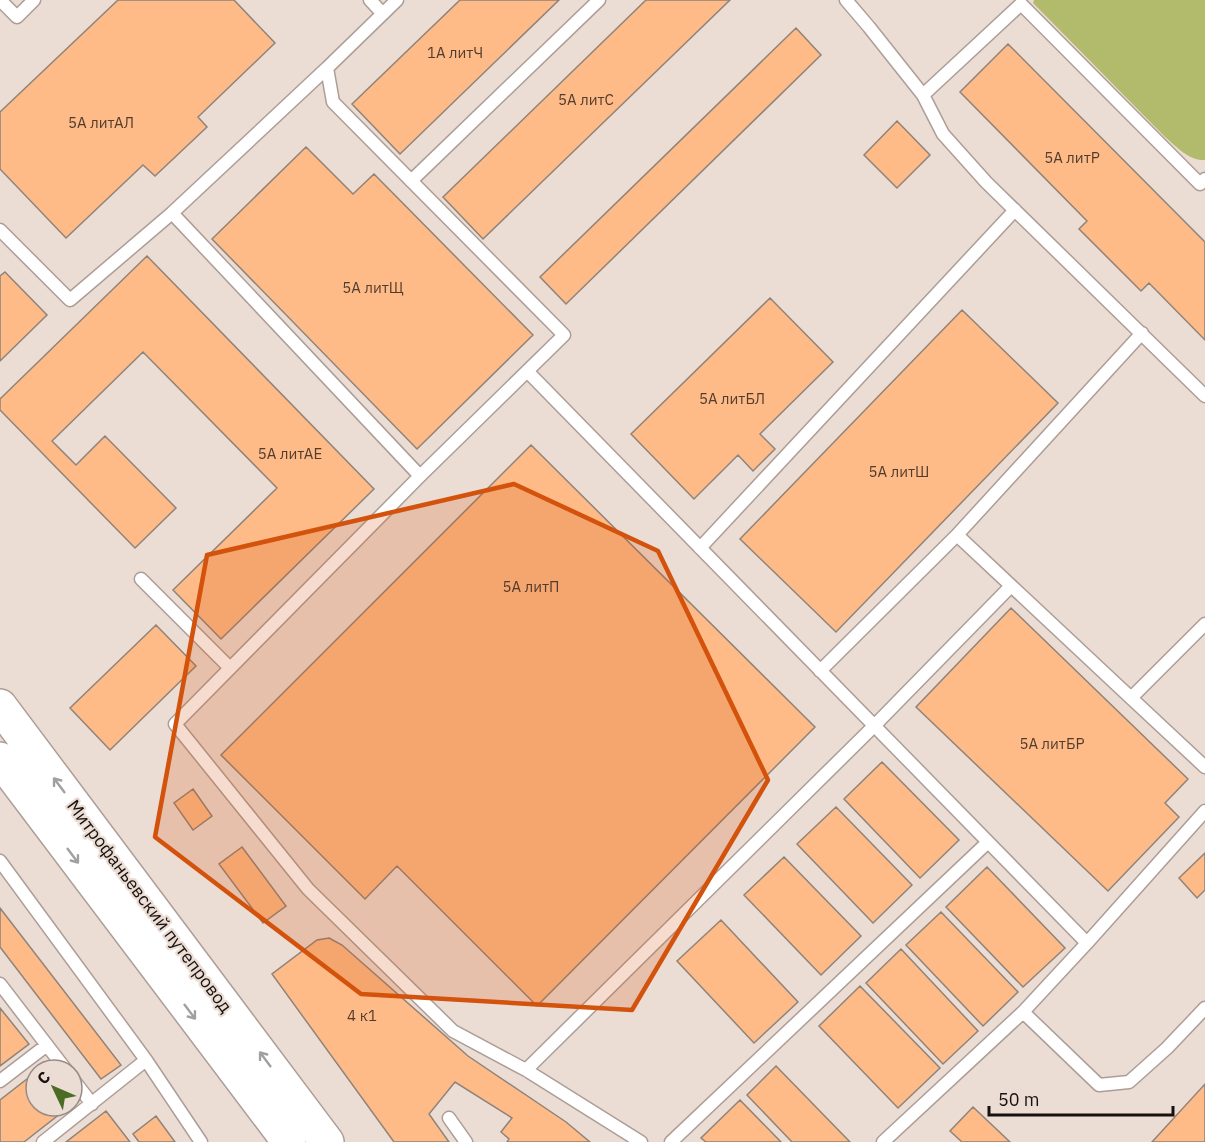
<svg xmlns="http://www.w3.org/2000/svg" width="1205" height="1142" font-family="'IBM Plex Sans',sans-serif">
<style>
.green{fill:#b2bb6b}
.building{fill:#febb87;stroke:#8f837a;stroke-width:1.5}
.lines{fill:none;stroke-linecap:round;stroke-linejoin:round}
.lane-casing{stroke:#ac9e97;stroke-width:15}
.primary-casing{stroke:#ac9e97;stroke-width:36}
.lane{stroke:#fff;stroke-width:12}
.primary{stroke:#fff;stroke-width:33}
.oneway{stroke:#a2a09f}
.marked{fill:#d3520c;fill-opacity:0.2;stroke:#d3520c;stroke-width:4.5;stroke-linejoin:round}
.labels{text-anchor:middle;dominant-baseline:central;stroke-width:4.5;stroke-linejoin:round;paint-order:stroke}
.number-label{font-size:15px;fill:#513c2d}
.street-label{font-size:18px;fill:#17120f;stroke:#ebdcd4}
</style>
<rect width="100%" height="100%" fill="#ebdcd4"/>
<path class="green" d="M1034,0H1205V160C1189,161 1177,147 1165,137L1033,3Z"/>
<path class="building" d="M118,0H234L275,43L198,117L207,127L155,176L143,165L66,238L0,169V112Z
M460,0H559L400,154L352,104Z
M646,0H730L483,239L443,197Z
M796,28L821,55L566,304L540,277Z
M1008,44L1205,242V340L1149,283L1141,291L1079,229L1087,221L960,92Z
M897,121L930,155L897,188L864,155Z
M306,147L353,194L374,174L533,335L417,449L212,239Z
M147,256L374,489L221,639L173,590L277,488L143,352L52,441L76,465L105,436L176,508L135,548L0,410V399Z
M5,272L47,315L0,361V276Z
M770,298L833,362L760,434L775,449L753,471L738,455L694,499L631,434Z
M962,310L1058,403L836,632L740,539Z
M531,445L815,727L537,1006L397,866L365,899L221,755Z
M1011,608L1188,779L1165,803L1179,817L1108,891L916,707Z
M156,625L196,666L110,750L70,708Z
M882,762L959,840L920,878L844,799Z
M193,789L212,816L193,830L174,803Z
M836,807L912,885L873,923L797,844Z
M242,847L286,906L263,923L219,864Z
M1205,853V890L1197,898L1179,878Z
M784,857L861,936L821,975L744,895Z
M987,867L1065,948L1023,987L946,907Z
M0,908L121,1065L101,1079L0,947Z
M941,912L1018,992L983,1026L906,945Z
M721,920L798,1002L754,1043L677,961Z
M329,938L342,945L468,1056L566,1122L590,1142H507L509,1139L501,1132L512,1118L455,1082L429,1114L449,1142H394L272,974L317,940Z
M901,949L978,1031L943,1064L866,983Z
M860,986L940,1068L898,1108L819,1026Z
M0,1008L29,1044L0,1066Z
M776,1066L850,1142H792L747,1095Z
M36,1072V1106H70L24,1142H0V1100Z
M1205,1084V1142H1152Z
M740,1100L781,1142H706L701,1138Z
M973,1107L1010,1142H962L950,1131Z
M106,1111L130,1142H66Z
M156,1116L175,1142H139L133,1134Z"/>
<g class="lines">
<defs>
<path id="lane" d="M0,0L17,17L34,0
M370,0L382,13
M846,0L869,27L923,95
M327,68L397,0
M1205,179L1200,184L1021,4L923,95L943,134L986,182L1205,396
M411,181L599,0
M0,230L70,300L172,213
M527,371L1087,943L1205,811
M420,476L172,213L327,68L333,102L564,335L420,476L175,724L308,889L453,1031L526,1070L641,1142
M700,548L1015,210
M141,579L230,668
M1205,624L1131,698L1205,767
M820,671L957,535
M1131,698L957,535L1142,333
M0,861L146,1060
M1087,943L1023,1012L1099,1085L1129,1082L1167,1048L1205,1008
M0,984L66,1070
M526,1070L874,726L1011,586
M72,1078L92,1104
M0,1081L47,1045
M449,1118L466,1142
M43,1142L146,1060L201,1142
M671,1142L988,842
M883,1142L1023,1012"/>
<path id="primary" d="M0,706L327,1142
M0,759L289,1142"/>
</defs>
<use href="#lane" class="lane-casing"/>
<use href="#primary" class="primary-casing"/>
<use href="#lane" class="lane"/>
<use href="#primary" class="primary"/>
</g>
<defs><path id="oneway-shaft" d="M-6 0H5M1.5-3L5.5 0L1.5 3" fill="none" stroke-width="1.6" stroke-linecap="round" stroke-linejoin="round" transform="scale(1.5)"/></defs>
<g class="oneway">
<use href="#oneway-shaft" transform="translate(59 785) rotate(-127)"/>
<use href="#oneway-shaft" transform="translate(73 856) rotate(53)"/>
<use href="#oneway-shaft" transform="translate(190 1012) rotate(53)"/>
<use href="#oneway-shaft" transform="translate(265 1059) rotate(-127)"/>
</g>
<path class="marked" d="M514,484L658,551L768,780L632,1010L361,994L155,837L207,555Z"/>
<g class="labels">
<g class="number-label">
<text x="455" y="52">1А литЧ</text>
<text x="586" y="99">5А литС</text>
<text x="101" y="122">5А литАЛ</text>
<text x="1072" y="157">5А литР</text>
<text x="373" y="287">5А литЩ</text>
<text x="732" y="398">5А литБЛ</text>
<text x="290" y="453">5А литАЕ</text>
<text x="899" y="471">5А литШ</text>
<text x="531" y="586">5А литП</text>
<text x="1052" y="743">5А литБР</text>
<text x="362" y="1015">4 к1</text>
</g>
<g class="street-label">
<text transform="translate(150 906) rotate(53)">Митрофаньевский путепровод</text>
</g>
</g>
<g transform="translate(54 1088) rotate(314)"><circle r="28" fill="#ebdcd4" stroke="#968b85" stroke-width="1.5"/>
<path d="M0-4.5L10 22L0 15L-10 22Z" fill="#4a6c24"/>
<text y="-9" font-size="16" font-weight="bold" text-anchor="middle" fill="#17120f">С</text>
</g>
<path d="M989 1106v9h184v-9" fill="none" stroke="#17120f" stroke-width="3"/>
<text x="998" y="1106" font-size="18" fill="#17120f" stroke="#ebdcd4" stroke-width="4.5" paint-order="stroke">50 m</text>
</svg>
